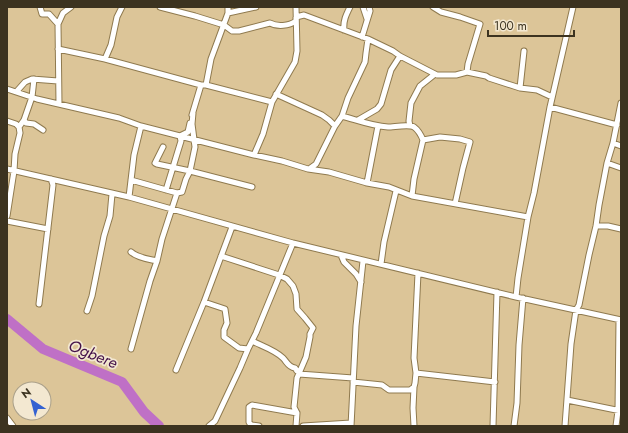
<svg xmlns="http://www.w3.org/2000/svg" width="628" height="433" font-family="Jost,sans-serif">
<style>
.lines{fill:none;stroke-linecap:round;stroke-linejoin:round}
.river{stroke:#bf70c6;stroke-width:10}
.street-casing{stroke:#8f7a4f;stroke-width:7}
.street{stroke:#fff;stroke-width:5}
.labels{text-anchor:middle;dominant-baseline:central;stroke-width:3.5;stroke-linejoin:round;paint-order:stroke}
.water-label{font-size:16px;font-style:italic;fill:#441249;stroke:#f3e8d1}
</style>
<rect width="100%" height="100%" fill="#dcc598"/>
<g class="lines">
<path class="river" d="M7,319L43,349L122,382L144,412L159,426"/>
<defs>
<path id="street" d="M40,7L42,14H49L58,24
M160,7L195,16L224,25L232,31H239L270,23C277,27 289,26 296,21V17L304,15L368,39L393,51L400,56L437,75H456L467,72L486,76L489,78L520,88
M363,7L367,19
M433,7L441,12L460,17L480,24L468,64L467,72
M228,13L256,7
M344,30C343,21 346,15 350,7
M362,37L370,11L369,7
M58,49L105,59L201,85H206L272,102
M524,51L520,88L537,90L552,97
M105,59L111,45L117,17L122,7
M206,85L211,59L228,13V7
M7,89L37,99L119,118L141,126
M17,91L25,82L32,79L58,81
M276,94L322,115L329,120L335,126
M59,104L58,24L63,13L71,7
M550,107L617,125
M192,115L201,85
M342,116C357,120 372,126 388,127C394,127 409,124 414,127C418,130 421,135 423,140L414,179L412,196
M24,120L26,123L34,124L43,130
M358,120L377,109L381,104L391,70L400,56
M7,121L16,124L19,127
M410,126L409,121L411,103L420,86L435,74
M423,140L440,137L460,139L470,142L463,168L455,204
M613,143L621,146
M163,147L155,163L157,164L190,171L252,187
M254,155L282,161L308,169L329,172L367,183L389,187L412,196L528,217
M607,163L621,168
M7,169L129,197L134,155L141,126L254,155L263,134L272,102L295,62L297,51L296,7
M309,169L316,164L335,126L342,116L348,98L365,62L366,53L368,39
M131,180L177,193
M367,183L378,126
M166,190L181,141L180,136L188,132L190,123
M129,197L293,243L516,297L621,320
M7,216L14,171L15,154L20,133L19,127L24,120L32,97L34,79
M7,221L48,229
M596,226H608L621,229
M131,252C138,258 148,259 157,261
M341,255L344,262L356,274L361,282
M221,256L279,275L287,279L293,286L296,294L297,309L305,318L313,328L310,334V337L306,357L297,378L294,407L297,413L296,426
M381,264L384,242L396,191
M516,297L518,278L528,217L534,193L550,107L573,7
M204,302L225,309L227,323L224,330V337L239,348L248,349
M39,304L53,185L51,179
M87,311L92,296L104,236L110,216L112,194
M252,341C262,346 275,350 283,358C287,362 288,367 295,368L297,371L300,372
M131,349L150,281L157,261L162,239L177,193L182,192L186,179L190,171L195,147L192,124L193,113
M176,370L204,302L232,227
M416,373L495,382
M299,374L353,378
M353,382L382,385L389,390H410L414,387L415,383L416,373L414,358L418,273
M567,400L621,411
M7,418L13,426
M209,426L215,421L240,368L248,349L256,333L293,243
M259,426L251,425L249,422V407L252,405L297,413
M303,426L351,423
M351,426L356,326L363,261
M414,426L413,408L414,387
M493,426L497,292
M514,426L517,403L519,345L523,298
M565,426L571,344L576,310L579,305L589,255L596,226L599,205L607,163L613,143L621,103
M616,426L618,411L619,320"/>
</defs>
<use href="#street" class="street-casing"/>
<use href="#street" class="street"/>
</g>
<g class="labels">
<g class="water-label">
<text transform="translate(93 354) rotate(22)">Ogbere</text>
</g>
</g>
<rect width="628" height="433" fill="none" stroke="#3c3320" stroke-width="16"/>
<g transform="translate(32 401) rotate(324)"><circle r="19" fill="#f3e8d1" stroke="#aaa08a"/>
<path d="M0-3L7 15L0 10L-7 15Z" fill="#3462d1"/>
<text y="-6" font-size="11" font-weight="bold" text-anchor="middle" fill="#3c3320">N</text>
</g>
<path d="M488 30v6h86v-6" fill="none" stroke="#3c3320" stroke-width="2"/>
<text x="494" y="30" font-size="12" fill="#3c3320" stroke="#f3e8d1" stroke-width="3" paint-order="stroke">100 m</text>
</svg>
